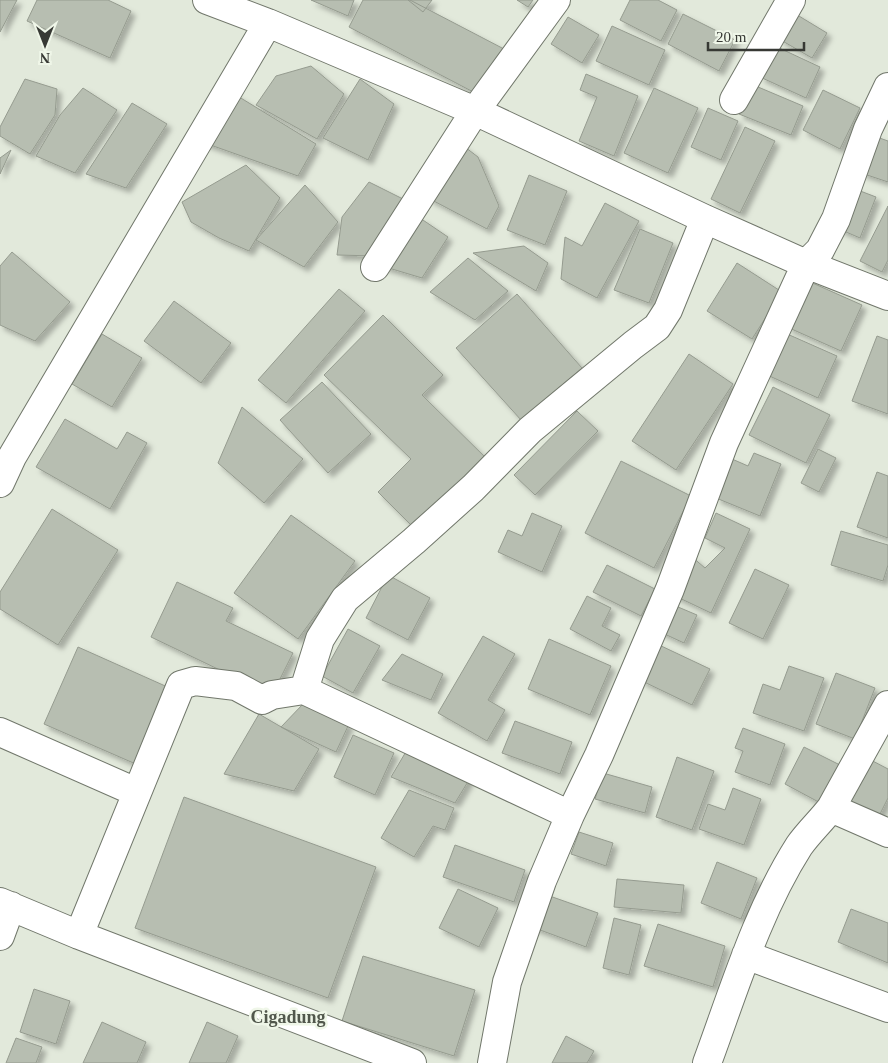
<svg xmlns="http://www.w3.org/2000/svg" width="888" height="1063" font-family="'Times New Roman',serif">
<style>
.building{fill:#b7beb1;stroke:#959b8f;filter:url(#shadow)}
.lines{fill:none;stroke-linecap:round;stroke-linejoin:round}
.street-casing{stroke:#71776b;stroke-width:30}
.street{stroke:#fff;stroke-width:28}
.labels{text-anchor:middle;dominant-baseline:central;stroke-width:5;stroke-linejoin:round;paint-order:stroke}
.quarter-label{font-size:18px;font-weight:bold;fill:#51574c;stroke:#eff6e8}
</style>
<defs>
<filter id="shadow"><feDropShadow dx="4.5" dy="4.5" stdDeviation="2.5" flood-color="#0004"/></filter>
</defs>
<rect width="100%" height="100%" fill="#e2e9db"/>
<path class="building" d="M0,0H17L0,32Z
M37,0H108L131,11L110,58L27,21Z
M311,0H354L348,16Z
M363,0H410L504,49L479,95L349,27Z
M408,0H432L423,12Z
M517,0H533L528,7Z
M630,0H658L677,10L661,41L620,20Z
M794,13L827,33L812,58L779,39Z
M683,14L735,40L719,71L668,44Z
M568,17L599,35L582,63L551,44Z
M612,26L665,50L649,85L596,61Z
M775,46L820,67L806,98L760,77Z
M311,66L344,94L317,139L256,105L276,76Z
M586,74L638,96L614,156L579,141L597,97L580,90Z
M25,79L57,89L55,115L30,154L0,136V127Z
M360,79L394,104L368,160L323,138Z
M751,84L803,106L791,135L739,114Z
M83,88L117,110L75,173L36,156L60,115Z
M654,88L698,108L668,173L624,153Z
M823,90L860,108L840,149L803,130Z
M231,92L316,144L298,176L202,142Z
M132,103L167,124L126,188L86,174Z
M708,108L738,121L721,160L691,147Z
M745,127L775,141L740,213L711,199Z
M874,136L888,141V182L861,173Z
M461,144L478,157L499,206L487,229L428,198Z
M11,150L0,174V158Z
M246,165L280,198L249,251L219,238L191,222L182,202Z
M529,175L567,191L545,245L507,230Z
M369,182L411,203L375,256L337,255L342,217Z
M305,185L338,222L304,267L256,240Z
M855,189L876,197L860,238L839,229Z
M605,203L639,221L597,298L561,279L565,237L582,246Z
M888,206V260L882,272L860,261Z
M420,218L448,237L422,278L382,266Z
M640,229L673,243L649,303L614,290Z
M524,246L548,263L536,291L473,253Z
M12,252L70,302L35,341L0,325V266Z
M468,258L508,291L475,320L430,292Z
M737,263L782,292L752,339L707,311Z
M808,281L862,305L841,351L787,327Z
M339,289L365,311L286,403L258,380Z
M517,294L582,368L521,420L456,348Z
M174,301L231,343L201,383L144,341Z
M383,315L443,375L422,395L489,461L418,532L378,492L411,459L324,375Z
M785,333L837,356L818,398L765,374Z
M102,334L142,358L112,407L72,384Z
M877,336L888,340V414L852,401Z
M689,354L733,384L676,470L632,441Z
M322,382L371,434L328,473L280,420Z
M773,387L830,415L806,463L749,435Z
M242,407L303,459L264,503L218,463Z
M577,411L598,431L535,495L514,475Z
M65,419L117,449L127,432L147,443L110,509L36,467Z
M818,449L836,458L819,492L801,483Z
M754,453L781,464L760,516L716,498L732,459L748,466Z
M621,461L691,496L654,568L585,533Z
M877,472L888,476V538L857,527Z
M52,509L118,550L58,645L0,609V592Z
M532,513L562,526L542,572L498,552L508,530L522,536Z
M716,513L750,529L711,613L673,595L691,556L705,568L725,548L705,538Z
M291,515L355,561L298,639L234,593Z
M841,531L888,545V565L883,581L831,565Z
M607,565L655,589L641,616L593,592Z
M755,569L789,585L763,639L729,623Z
M388,575L430,598L408,640L366,618Z
M177,582L233,608L226,621L293,653L272,695L151,637Z
M587,596L611,608L602,626L620,635L611,651L570,629Z
M671,604L697,615L684,643L658,631Z
M348,629L380,646L353,693L322,676Z
M483,636L515,654L488,700L505,710L487,741L438,713Z
M549,639L611,666L590,715L528,689Z
M657,644L710,669L692,705L640,680Z
M78,647L172,689L138,765L44,724Z
M402,654L443,674L431,700L382,680Z
M789,666L824,678L804,731L753,713L763,684L780,690Z
M836,673L875,688L855,739L816,724Z
M303,704L349,724L336,752L281,727Z
M259,714L319,749L294,791L224,774Z
M515,721L572,742L560,774L502,753Z
M743,728L785,744L770,785L735,772L743,751L735,748Z
M417,733L472,775L455,803L391,777Z
M353,735L394,753L375,795L334,777Z
M804,747L846,768L826,806L785,784Z
M677,757L714,771L692,830L656,817Z
M867,758L888,769V798L880,814L842,807Z
M603,773L652,787L645,813L595,799Z
M733,788L761,799L744,845L699,829L708,804L725,810Z
M409,790L454,808L445,830L433,826L414,857L381,838Z
M184,797L376,867L328,998L135,928Z
M579,832L613,843L606,866L571,854Z
M455,845L525,870L514,902L443,877Z
M717,862L757,878L741,919L701,903Z
M617,879L684,885L681,913L614,907Z
M458,889L498,908L479,947L439,928Z
M544,894L598,913L586,947L532,927Z
M851,909L888,923V963L838,942Z
M614,918L641,925L629,975L603,968Z
M658,924L725,946L713,987L644,966Z
M363,956L475,990L454,1056L342,1021Z
M34,989L70,1001L56,1044L20,1032Z
M102,1022L146,1042L137,1063H83Z
M207,1022L238,1036L226,1063H189Z
M566,1036L594,1051L587,1063H552Z
M16,1038L42,1047L36,1063H6Z"/>
<g class="lines">
<defs>
<path id="street" d="M207,0L268,23L475,111L705,219L806,264L888,296
M734,100L791,0
M375,267L475,111L556,0
M0,483L12,457L268,23
M304,690L570,815
M0,732L136,792
M831,808L888,705
M0,902L79,935L412,1063
M79,935L181,685L195,681L236,686L262,700L272,695L304,690L320,639L345,599L414,541L473,488L530,430L633,345L657,327L668,310L705,219
M0,936L11,906
M746,955L888,1008
M492,1063L507,982L542,881L570,815L599,755L670,589L724,443L806,264L820,250L836,219L868,129L888,87
M707,1063C734,990 757,912 799,846C808,833 821,821 831,808L888,833"/>
</defs>
<use href="#street" class="street-casing"/>
<use href="#street" class="street"/>
</g>
<g class="labels">
<g class="quarter-label">
<text x="288" y="1017">Cigadung</text>
</g>
</g>
<g transform="translate(45 45) rotate(180)" stroke="#eff6e8" stroke-width="4" paint-order="stroke">
<path d="M0-4L9 19L0 12L-9 19Z" fill="#373934"/>
<text y="-8" font-size="14" font-weight="bold" text-anchor="middle" fill="#373934">N</text>
</g>
<path d="M708 42v8h96v-8" fill="none" stroke="#373934" stroke-width="2.5"/>
<text x="716" y="42" font-size="15" fill="#373934" stroke="#eff6e8" stroke-width="4" paint-order="stroke">20 m</text>
</svg>
